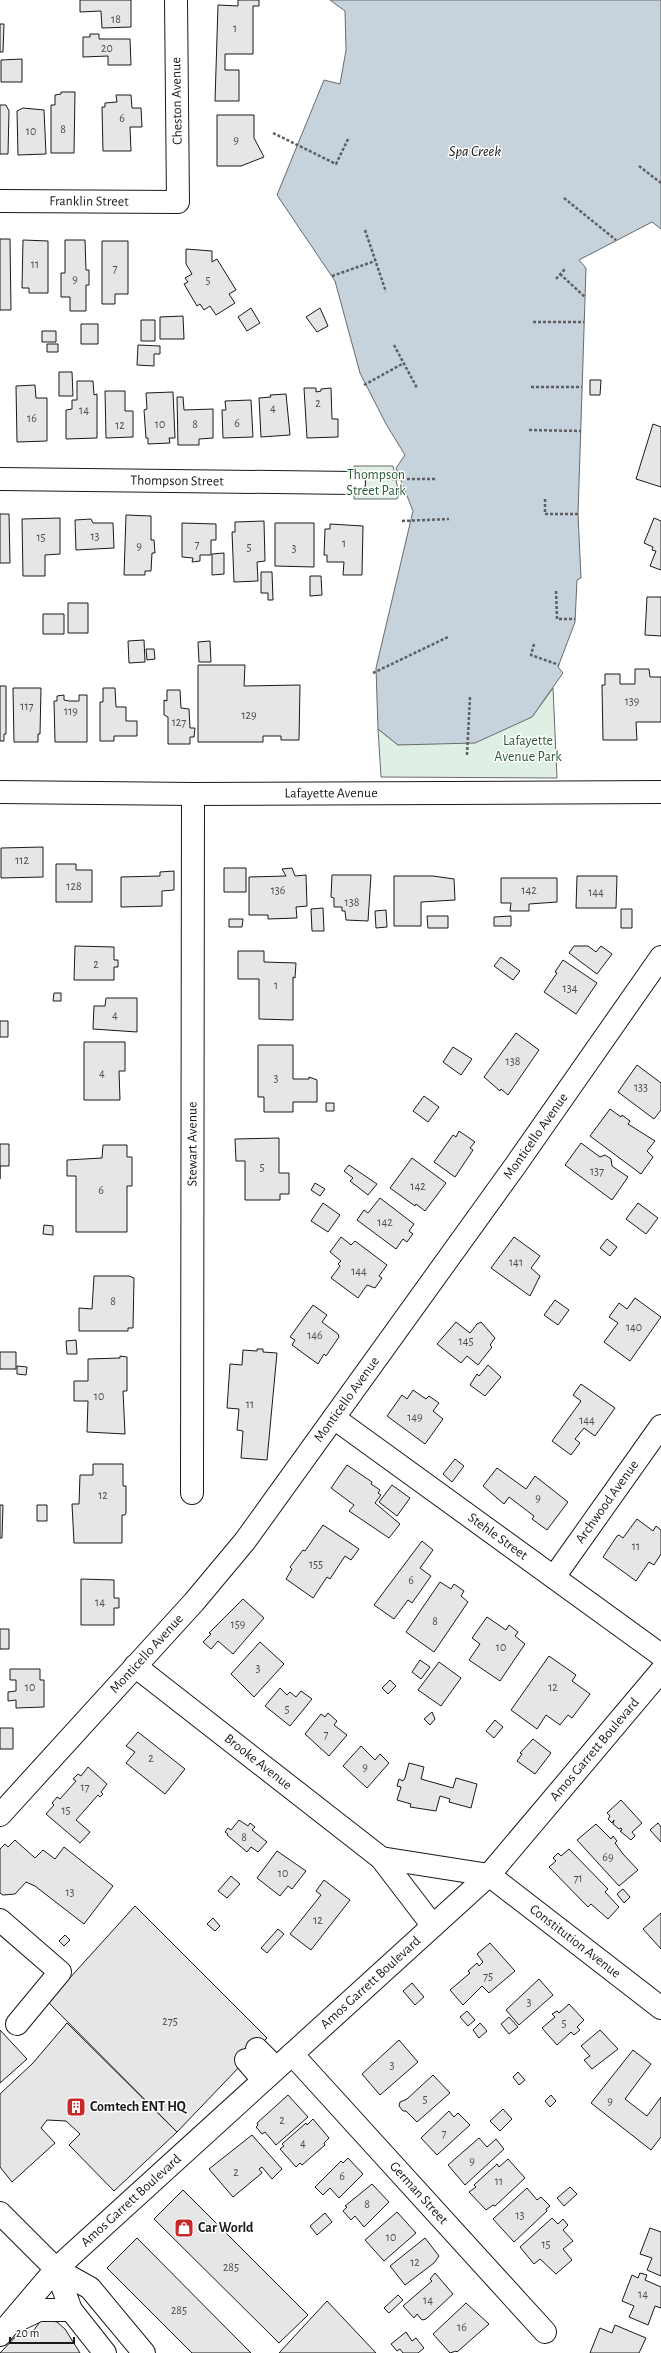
<svg xmlns="http://www.w3.org/2000/svg" width="661" height="2353" font-family="'Alegreya Sans',sans-serif">
<style>
.green{fill:#e0efe3;stroke:#6a6a6a}
.water{fill:#c6d2dc;stroke:#6a6a6a}
.building{fill:#e6e6e6;stroke:#1a1a1a}
.lines{fill:none;stroke-linecap:round;stroke-linejoin:round}
.minor-casing{stroke:#1a1a1a;stroke-width:24}
.major-casing{stroke:#1a1a1a;stroke-width:24}
.path{stroke:#5f5f5f;stroke-width:2.5;stroke-dasharray:3 2;stroke-linecap:butt}
.minor{stroke:#fff;stroke-width:22}
.major{stroke:#fff;stroke-width:22}
.labels{text-anchor:middle;dominant-baseline:central;stroke-width:3;stroke-linejoin:round;paint-order:stroke}
.number-label{font-size:12px;fill:#4d4d4d}
.street-label{font-size:14px;fill:#1a1a1a;stroke:#fff}
.park-label{font-size:14px;fill:#2b5a34;stroke:#fff}
.poi-label{font-size:14px;font-weight:bold;fill:#1a1a1a;stroke:#fff;text-anchor:start}
.water-label{font-size:15px;font-style:italic;fill:#1a1a1a;stroke:#fff}
</style>
<rect width="100%" height="100%" fill="#fff"/>
<path class="green" d="M354,466H393L399,494L397,499H354Z
M553,688L557,778L381,777L378,729L398,745L532,717Z"/>
<path class="water" d="M330,0H661V229L652,222L579,260L586,268L578,514L581,578L577,580L575,622L558,667L563,673L532,717L475,743L398,745L378,729L376,668L413,511L396,468L405,455L386,424L360,373L335,281L277,195L324,80L340,84L346,50L345,11Z"/>
<path class="building" d="M80,0H131V27L102,28L101,11L80,12Z
M238,0H259V6H253V54H225V70H239V101H215L218,5L238,6Z
M0,24H4L3,52H0Z
M90,34H99V39H130L131,65H108V56L83,57V37H90Z
M22,59V82H1V60Z
M61,92H75L74,153H51V105H55V95L61,94Z
M116,95H131L132,108H141L142,127H130L131,151H103L102,107H105V103L117,102Z
M0,105H6L9,111L8,154H0Z
M23,108L44,110L46,154L18,155L17,111Z
M217,115H254V138L264,157L241,166H217Z
M0,239H10L11,310H0Z
M23,240L48,241V293H29V288H22Z
M65,240H85L86,270H89V285H86V311H70V297H61V273H65Z
M102,241H128V294H115V304H102Z
M186,249L212,251V262L217,259L236,290L229,294L235,303L216,315L210,306L204,310L200,304L197,306L184,284L188,282L185,278L192,274L186,264Z
M251,308L260,323L247,331L238,317Z
M320,308L328,326L317,332L306,317Z
M183,316L184,339H160V317Z
M141,320H155V341H141Z
M81,324H98V344H81Z
M42,331H56V342H42Z
M47,344H58V352H47Z
M138,345L160,346V354H154V366L137,365Z
M59,372H72L73,396H59Z
M590,380H601L600,395H590Z
M77,381H93L94,395L97,394V438L66,439V410L72,409V400H77Z
M35,385L36,398H47V441L17,442L16,386Z
M304,388H316V392L321,391V389L331,388L332,419H338V437L307,438Z
M105,391H125V411H133V437L106,438Z
M173,392L175,438H169L170,443L148,444V438H146L144,410L147,409L146,393Z
M286,394L290,435L261,437L259,398L271,397L270,395Z
M177,397H183L184,410L213,409V438L199,439V445H178Z
M251,400L253,437L223,438L222,410H226L225,401Z
M653,424L661,427V487L636,479Z
M0,514H9L10,563H0Z
M126,515L151,516V540H154L155,553H152L151,571H145V575H124Z
M60,518V554L45,555V576H23L22,519Z
M654,518L661,521V570L650,566L656,551L652,550L653,547L644,543Z
M91,519L93,523H113L114,548L76,550L75,520Z
M264,521L265,561L257,562L258,581L234,582L232,532H235V522Z
M182,523L216,524V540H211V555H200V561L192,562L193,558L182,557Z
M275,523H314V567L275,566Z
M330,524L363,526L362,575H343L344,562H327V555H324L325,529H330Z
M224,553V574L212,575V554Z
M261,572H272L273,600H268V593H261Z
M310,576H321L322,595L310,596Z
M647,597H661V636L645,635Z
M68,603H88V633H68Z
M43,614H64V634H43Z
M144,640L145,662L129,663L128,641Z
M210,641L211,662H199L198,642Z
M146,649H154L155,659L147,660Z
M198,665H245L244,686L300,685L299,740H281V736H263V742H198Z
M635,669H649L650,677H661V722H636L637,740H603L602,685H605V674H620V684H635Z
M0,686H6V734H4V741H0Z
M13,688H41L40,734H38V742H14Z
M103,688H115L116,707H126V721H137V736H114V741H100V702H103Z
M167,690H180L181,708L189,709L190,728H195L194,737H190V744H168V717L164,715V700L167,701Z
M64,695V700L69,701H79V695H87V742H55L54,701H57V696Z
M43,847V877L1,878V848Z
M56,864H76V870H92V902H56Z
M224,868H246V892H224Z
M292,868L295,876L306,875L307,906L296,907L297,918L268,919V915H249V877L286,876L282,869Z
M174,871V890L162,891V906L121,907V877L160,876V872Z
M332,875H371L368,921L346,920L345,911H342V907H334V898L331,897Z
M394,876H433L454,879L455,900L421,902V926H394Z
M577,876H617L616,908H576Z
M501,878H557V902L529,904V911H510L511,903H501Z
M323,908L324,931H312L311,909Z
M621,909H632V928H621Z
M386,910L387,927L376,928L375,911Z
M427,916H448V928H428Z
M511,916V926H494V917Z
M229,919H243L242,927H229Z
M75,946L114,947V960H118V967H114V980H74Z
M574,946H588L596,952L601,946L612,954L597,974L569,953Z
M238,951H264V962L296,963L295,978L293,977V1020L259,1019V979H238Z
M501,957L520,971L513,980L494,966Z
M563,960L597,983L576,1014L544,992L557,973L555,972Z
M54,993H61V1001H53Z
M106,998H137V1032L93,1029L94,1006H105Z
M0,1021H8V1037H0Z
M516,1033L539,1050L508,1095L501,1089L500,1091L484,1077Z
M84,1042H125V1071H119L120,1100H84Z
M258,1045H293V1079H309V1077L317,1080V1102H293V1112H264V1097H258Z
M453,1047L472,1059L461,1075L443,1062Z
M637,1065L661,1083V1110L654,1119L618,1092Z
M424,1096L439,1107L428,1122L413,1111Z
M326,1103H334V1111H326Z
M610,1109L621,1117L622,1115L630,1121L628,1124L655,1141L647,1151L653,1157L641,1174L590,1136Z
M459,1131L475,1142L470,1148L473,1150L455,1177L434,1162L453,1135L456,1137Z
M279,1138V1173H289V1194H280V1200H245V1161H236L235,1139Z
M581,1143L600,1157L605,1155L611,1159L612,1166L628,1177L612,1200L565,1165Z
M0,1144H9V1166H0V1179Z
M103,1145H127V1157H132V1186H127V1232H76V1176H67V1160L102,1158Z
M412,1158L446,1183L425,1211L416,1204L415,1206L390,1188Z
M349,1165L377,1184L368,1195L350,1181L353,1178L344,1171Z
M315,1183L325,1189L320,1196L311,1190Z
M380,1198L414,1224L409,1231L413,1234L412,1235L407,1242L403,1239L396,1249L357,1220L364,1210L368,1213Z
M323,1203L340,1215L328,1232L311,1221Z
M638,1203L658,1218L646,1234L626,1219Z
M44,1225L53,1226V1235L43,1234Z
M341,1237L351,1245L355,1241L387,1265L379,1276L382,1278L375,1288L367,1285L358,1298L331,1278L340,1266L338,1264L341,1261L330,1252Z
M514,1237L540,1256L531,1268L540,1276L530,1296L491,1268Z
M607,1239L617,1247L610,1256L600,1248Z
M94,1276H129L134,1278L133,1328H128V1331H79V1308L92,1309Z
M635,1298L661,1317L630,1361L604,1342L618,1323L609,1317L619,1303L627,1309Z
M555,1300L569,1310L558,1325L544,1315Z
M313,1305L327,1315L322,1322L338,1334L339,1337L326,1356L324,1354L318,1364L292,1345L295,1340L290,1337Z
M456,1322L470,1333L477,1324L481,1322L495,1338L490,1345L492,1347L478,1365L467,1356L461,1363L437,1344Z
M76,1340L77,1354H67L66,1341Z
M257,1349H263V1352L277,1353L267,1460L241,1458L243,1431L237,1430L239,1409L227,1408L230,1364L242,1365L243,1350L257,1351Z
M0,1352H16V1369H0Z
M120,1356L127,1357V1391H123L125,1434L87,1432L88,1401H74V1381H88V1359L120,1358Z
M488,1365L501,1377L485,1396L470,1385L477,1374L479,1376Z
M17,1366L27,1367L26,1375L17,1374Z
M581,1384L615,1408L595,1436L584,1428L575,1439L580,1443L571,1455L552,1441L581,1401L573,1395Z
M413,1390L426,1399L429,1396L439,1403L433,1411L443,1419L425,1444L387,1416L402,1395L407,1399Z
M455,1459L464,1466L452,1482L443,1474Z
M93,1464H123V1486H126V1513L125,1515H122V1543H74L72,1504H79L80,1475H93Z
M347,1465L372,1482L371,1484L380,1490L378,1493L381,1495L375,1503L400,1524L389,1538L349,1511L354,1505L331,1488Z
M497,1468L526,1489L535,1476L568,1502L547,1530L532,1519L534,1516L509,1497L504,1504L483,1486Z
M392,1485L410,1498L397,1516L379,1502Z
M0,1505H3L2,1538H0Z
M37,1505H47V1521H37Z
M637,1519L653,1531L656,1526L661,1530V1554L654,1565L649,1562L636,1581L603,1557L617,1536L619,1535L623,1538Z
M323,1525L359,1549L351,1560L345,1556L330,1579L327,1577L313,1598L286,1579L292,1569L290,1567L303,1550L305,1551Z
M422,1541L433,1550L420,1568L431,1576L412,1603L408,1600L394,1619L374,1605Z
M81,1579L114,1580V1598H119V1608H114V1625H81Z
M440,1582L451,1589L454,1584L464,1591L461,1596L468,1602L434,1652L406,1632Z
M243,1599L264,1618L233,1654L218,1641L211,1649L203,1642L211,1634L209,1633Z
M487,1617L506,1630L509,1625L518,1632L515,1636L525,1644L500,1681L469,1660L480,1644L472,1638Z
M0,1629H9V1649H0Z
M260,1642L284,1664L254,1697L231,1674Z
M549,1656L576,1675L572,1681L590,1694L572,1718L568,1715L560,1725L546,1715L537,1729L511,1710Z
M420,1660L430,1667L421,1679L412,1672Z
M439,1662L461,1678L441,1706L418,1690Z
M10,1669H40V1680H44V1707L16,1708V1700L8,1701V1692L16,1691V1680H10Z
M390,1680L396,1686L388,1694L382,1688Z
M280,1688L287,1695L290,1692L296,1697L301,1691L312,1699L290,1726L265,1706Z
M432,1712L435,1719L430,1725L424,1719Z
M328,1713L337,1721L334,1725L347,1735L329,1756L305,1734L321,1714L325,1717Z
M495,1720L503,1727L494,1738L486,1731Z
M0,1728H13V1749H0Z
M138,1732L185,1769L165,1794L126,1763L135,1752L126,1746Z
M533,1739L551,1753L535,1774L517,1761L522,1754L520,1753Z
M361,1746L375,1760L380,1754L389,1763L367,1788L343,1766Z
M409,1763L424,1767L421,1779L453,1788L456,1778L477,1784L471,1808L449,1802L450,1799L440,1796L436,1811L410,1807L411,1804L397,1800L401,1787L397,1786L399,1779L403,1781L405,1778Z
M88,1767L107,1784L101,1792L103,1794L100,1797L98,1795L76,1820L90,1832L80,1843L46,1814L54,1805L52,1803L57,1797L60,1799L76,1781L73,1779L78,1774L81,1776Z
M621,1800L642,1823L632,1832L635,1836L631,1840L620,1831L622,1830L621,1828L619,1829L613,1824L614,1820L612,1823L608,1819L610,1816L607,1813Z
M239,1820L248,1826L250,1823L255,1827L252,1830L267,1842L258,1852L251,1847L247,1852L227,1835L228,1834L225,1832L228,1828L231,1830Z
M658,1823L661,1827V1842L650,1830Z
M596,1824L611,1839L613,1836L617,1841L615,1843L623,1854L638,1870L619,1886L577,1840Z
M15,1840L35,1858L43,1850L55,1859L64,1847L113,1886L84,1924L35,1886L26,1882L15,1894L3,1895L0,1893V1849L5,1844L8,1847Z
M569,1849L608,1889L605,1892L619,1907L608,1919L591,1904L588,1907L549,1867L556,1861L553,1858L558,1853L561,1856Z
M277,1851L306,1871L292,1889L288,1886L280,1896L257,1878Z
M231,1876L240,1884L227,1898L218,1891Z
M324,1880L350,1900L311,1950L290,1934L321,1895L316,1891Z
M623,1889L630,1897L624,1903L617,1894Z
M135,1906L267,2038L177,2132L48,2002Z
M661,1913V1949L643,1929Z
M213,1918L220,1926L215,1931L207,1924Z
M278,1929L284,1934L267,1953L261,1948Z
M65,1935L70,1940L64,1946L59,1941Z
M490,1943L515,1971L489,1993L482,1986L463,2005L450,1990L470,1973L468,1971L477,1963L479,1966L483,1962L477,1954Z
M539,1979L553,1995L519,2025L506,2010Z
M412,1983L424,1997L415,2005L403,1991Z
M569,2004L584,2020L577,2027L580,2030L574,2035L571,2032L557,2045L542,2028L555,2017L552,2014L557,2011L559,2013Z
M467,2011L475,2020L468,2026L460,2017Z
M509,2017L518,2027L509,2034L501,2024Z
M67,2023L177,2132L114,2191L69,2145L80,2134L66,2121L47,2120L41,2128L55,2143L12,2182L0,2167V2094L33,2063Z
M480,2023L487,2031L479,2038L473,2030Z
M0,2030L27,2059L0,2083Z
M600,2030L618,2049L592,2069L584,2060L590,2056L581,2046Z
M399,2040L418,2062L380,2095L362,2074Z
M633,2050L651,2064L625,2099L647,2116L661,2097V2137L651,2150L591,2103Z
M518,2072L525,2080L519,2085L513,2077Z
M433,2075L450,2093L417,2122L406,2111H403L399,2106L400,2102L407,2099Z
M288,2095L308,2117L276,2145L265,2132L262,2134L256,2127L258,2125L257,2123Z
M551,2095L556,2101L550,2107L545,2101Z
M503,2109L512,2119L500,2131L490,2121Z
M449,2111L454,2117L458,2113L470,2125L437,2155L421,2138Z
M313,2119L329,2138L324,2143L325,2145L302,2165L300,2163L296,2167L280,2149L284,2146L282,2144L306,2123L307,2125Z
M252,2135L282,2169L272,2179L262,2167L259,2169L262,2173L233,2197L209,2169Z
M479,2138L487,2147L496,2139L504,2149L465,2185L448,2165Z
M348,2158L363,2174L339,2198L330,2188L323,2195L315,2187L341,2161L343,2163Z
M508,2159L525,2178L495,2206L493,2205L486,2210L469,2192L476,2187L474,2185L497,2164L499,2167Z
M372,2184L389,2202L364,2227L355,2216L351,2220L343,2211L347,2207L345,2206Z
M570,2187L577,2194L564,2206L557,2198Z
M527,2188L537,2200L541,2197L550,2206L546,2209L547,2211L514,2242L493,2219Z
M183,2190L308,2315L279,2343L154,2219Z
M397,2212L416,2233L384,2261L365,2240Z
M325,2213L332,2222L317,2235L310,2226Z
M552,2218L558,2224L563,2219L567,2224L568,2225L563,2230L573,2241L563,2249L572,2260L556,2274L540,2259L534,2264L520,2247Z
M650,2228L661,2232V2276L647,2270L652,2258L640,2254Z
M137,2238L251,2353H192L107,2268Z
M425,2238L439,2256L434,2263L405,2285L390,2266Z
M435,2273L453,2294L426,2319L422,2320L417,2314L414,2318L403,2306L432,2281L430,2279Z
M640,2273L647,2275L645,2280L661,2287V2308L655,2306L648,2325L629,2317L634,2306L622,2301L632,2275L638,2278Z
M398,2295L403,2300L389,2313L384,2308Z
M327,2301L376,2353H279Z
M466,2303L489,2324L457,2352L456,2351L450,2353L433,2334Z
M42,2319L57,2322L65,2329L80,2353H0L24,2328L31,2334Z
M615,2325L646,2338L639,2353H590L600,2328L612,2333Z
M406,2332L412,2341L416,2338L424,2348L418,2353H403L400,2349L397,2351L391,2344Z"/>
<g class="lines">
<defs>
<g id="minor">
<path id="s1" d="M0,201L178,202L176,0"/>
<path id="s2" d="M0,479L354,483"/>
<path id="s3" d="M0,792L193,794L661,792"/>
<path id="s4" d="M334,1418L661,1655"/>
<path id="s5" d="M192,1493L193,794"/>
<path id="s6" d="M554,1577L661,1426"/>
<path id="s7" d="M135,1666L381,1858L433,1926"/>
<path id="s8" d="M0,1815L194,1602L245,1541L515,1166L661,957"/>
<path id="s9" d="M381,1858L489,1875L661,2008"/>
<path d="M0,1920L60,1972L17,2024"/>
<path d="M257,2049L276,2068"/>
<path id="s10" d="M292,2054L545,2332"/>
<path d="M246,2060L263,2080"/>
<path d="M14,2322L39,2310H71"/>
<path id="s11" d="M0,2335L56,2269L489,1875L661,1671"/>
</g>
<path id="major" d="M0,2213L56,2269L90,2288L144,2353
M56,2269L71,2310L105,2353"/>
</defs>
<use href="#minor" class="minor-casing"/>
<use href="#major" class="major-casing"/>
<path class="path" d="M273,133L336,164L349,137
M639,166L661,183
M564,198L616,240
M365,230L386,292
M560,274L585,297
M332,276L375,261
M556,279L565,269
M533,322H584
M394,345L417,388
M364,385L404,363
M531,387H582
M529,430L581,431
M392,479H437
M545,499V514H578
M402,521L449,519
M556,591L557,619H575
M534,644L531,655L559,665
M373,673L448,637
M467,755L470,697"/>
<use href="#minor" class="minor"/>
<use href="#major" class="major"/>
</g>
<defs>
<symbol id="building-square" viewBox="-11 -11 22 22"><rect x="-9" y="-9" width="18" height="18" rx="4" fill="#c62828" stroke="#fff"/><path d="M-4-6H4V6H1V3H-1V6H-4ZM-2.5-4.3h1.7v1.8h-1.7ZM.8-4.3h1.7v1.8H.8ZM-2.5-1h1.7V.8h-1.7ZM.8-1h1.7V.8H.8Z" fill="#fff"/></symbol>
<symbol id="shop-square" viewBox="-11 -11 22 22"><rect x="-9" y="-9" width="18" height="18" rx="4" fill="#c62828" stroke="#fff"/><path d="M-5-2.5h2.3a2.7 3.5 0 0 1 5.4 0H5L5.5 6h-11ZM-1.5-2.5h3a1.5 2.3 0 0 0-3 0Z" fill="#fff"/></symbol>
</defs>
<g fill-rule="evenodd">
<use href="#building-square" x="65" y="2096" width="22" height="22"/>
<use href="#shop-square" x="173" y="2217" width="22" height="22"/>
</g>
<g class="labels">
<g class="number-label">
<text x="116" y="19">18</text>
<text x="235" y="28">1</text>
<text x="107" y="48">20</text>
<text x="122" y="118">6</text>
<text x="63" y="129">8</text>
<text x="31" y="131">10</text>
<text x="236" y="140">9</text>
<text x="35" y="264">11</text>
<text x="115" y="268">7</text>
<text x="75" y="279">9</text>
<text x="208" y="280">5</text>
<text x="318" y="403">2</text>
<text x="273" y="408">4</text>
<text x="84" y="410">14</text>
<text x="32" y="418">16</text>
<text x="237" y="423">6</text>
<text x="160" y="424">10</text>
<text x="195" y="424">8</text>
<text x="120" y="425">12</text>
<text x="95" y="536">13</text>
<text x="41" y="537">15</text>
<text x="344" y="543">1</text>
<text x="197" y="544">7</text>
<text x="139" y="546">9</text>
<text x="249" y="547">5</text>
<text x="294" y="548">3</text>
<text x="632" y="701">139</text>
<text x="27" y="706">117</text>
<text x="71" y="711">119</text>
<text x="249" y="715">129</text>
<text x="179" y="722">127</text>
<text x="22" y="860">112</text>
<text x="74" y="886">128</text>
<text x="278" y="890">136</text>
<text x="529" y="890">142</text>
<text x="596" y="892">144</text>
<text x="352" y="902">138</text>
<text x="96" y="964">2</text>
<text x="276" y="985">1</text>
<text x="570" y="988">134</text>
<text x="115" y="1015">4</text>
<text x="513" y="1061">138</text>
<text x="102" y="1073">4</text>
<text x="276" y="1078">3</text>
<text x="641" y="1087">133</text>
<text x="262" y="1167">5</text>
<text x="597" y="1171">137</text>
<text x="418" y="1186">142</text>
<text x="101" y="1190">6</text>
<text x="385" y="1222">142</text>
<text x="516" y="1262">141</text>
<text x="359" y="1271">144</text>
<text x="113" y="1301">8</text>
<text x="634" y="1327">140</text>
<text x="315" y="1335">146</text>
<text x="466" y="1341">145</text>
<text x="99" y="1396">10</text>
<text x="250" y="1404">11</text>
<text x="415" y="1417">149</text>
<text x="587" y="1420">144</text>
<text x="103" y="1495">12</text>
<text x="538" y="1498">9</text>
<text x="636" y="1546">11</text>
<text x="316" y="1564">155</text>
<text x="411" y="1580">6</text>
<text x="100" y="1602">14</text>
<text x="435" y="1621">8</text>
<text x="238" y="1624">159</text>
<text x="501" y="1647">10</text>
<text x="258" y="1668">3</text>
<text x="30" y="1687">10</text>
<text x="553" y="1687">12</text>
<text x="287" y="1709">5</text>
<text x="326" y="1734">7</text>
<text x="151" y="1758">2</text>
<text x="365" y="1767">9</text>
<text x="85" y="1787">17</text>
<text x="66" y="1810">15</text>
<text x="244" y="1837">8</text>
<text x="608" y="1857">69</text>
<text x="283" y="1873">10</text>
<text x="578" y="1878">71</text>
<text x="70" y="1892">13</text>
<text x="318" y="1920">12</text>
<text x="488" y="1976">75</text>
<text x="529" y="2002">3</text>
<text x="170" y="2021">275</text>
<text x="564" y="2023">5</text>
<text x="392" y="2065">3</text>
<text x="425" y="2099">5</text>
<text x="610" y="2101">9</text>
<text x="282" y="2120">2</text>
<text x="444" y="2133">7</text>
<text x="303" y="2143">4</text>
<text x="472" y="2161">9</text>
<text x="236" y="2172">2</text>
<text x="342" y="2176">6</text>
<text x="499" y="2181">11</text>
<text x="367" y="2204">8</text>
<text x="520" y="2215">13</text>
<text x="391" y="2237">10</text>
<text x="546" y="2244">15</text>
<text x="415" y="2262">12</text>
<text x="231" y="2267">285</text>
<text x="643" y="2294">14</text>
<text x="428" y="2300">14</text>
<text x="179" y="2310">285</text>
<text x="462" y="2327">16</text>
</g>
<g class="street-label">
<text transform="translate(177 101) rotate(-91)">Cheston Avenue</text>
<text stroke="none"><textPath href="#s1" startOffset="89">Franklin Street</textPath></text>
<text stroke="none"><textPath href="#s2" startOffset="177">Thompson Street</textPath></text>
<text stroke="none"><textPath href="#s3" startOffset="331">Lafayette Avenue</textPath></text>
<text stroke="none"><textPath href="#s8" startOffset="866">Monticello Avenue</textPath></text>
<text stroke="none"><textPath href="#s5" startOffset="349">Stewart Avenue</textPath></text>
<text stroke="none"><textPath href="#s8" startOffset="542">Monticello Avenue</textPath></text>
<text stroke="none"><textPath href="#s6" startOffset="92">Archwood Avenue</textPath></text>
<text stroke="none"><textPath href="#s4" startOffset="202">Stehle Street</textPath></text>
<text stroke="none"><textPath href="#s8" startOffset="218">Monticello Avenue</textPath></text>
<text stroke="none"><textPath href="#s11" startOffset="836">Amos Garrett Boulevard</textPath></text>
<text stroke="none"><textPath href="#s7" startOffset="156">Brooke Avenue</textPath></text>
<text stroke="none"><textPath href="#s9" startOffset="218">Constitution Avenue</textPath></text>
<text stroke="none"><textPath href="#s11" startOffset="512">Amos Garrett Boulevard</textPath></text>
<text stroke="none"><textPath href="#s10" startOffset="188">German Street</textPath></text>
<text stroke="none"><textPath href="#s11" startOffset="188">Amos Garrett Boulevard</textPath></text>
</g>
<g class="park-label">
<text x="376" y="475">Thompson<tspan x="376" dy="16">Street Park</tspan></text>
<text x="528" y="741">Lafayette<tspan x="528" dy="16">Avenue Park</tspan></text>
</g>
<g class="poi-label">
<text x="90" y="2107">Comtech ENT HQ</text>
<text x="198" y="2228">Car World</text>
</g>
<g class="water-label">
<text x="475" y="151">Spa Creek</text>
</g>
</g>
<path d="M10 2337v6h64v-6" fill="none" stroke="#1a1a1a" stroke-width="2"/>
<text x="16" y="2337" font-size="12" fill="#1a1a1a" stroke="#ffffff" stroke-width="3" paint-order="stroke">20 m</text>
</svg>
